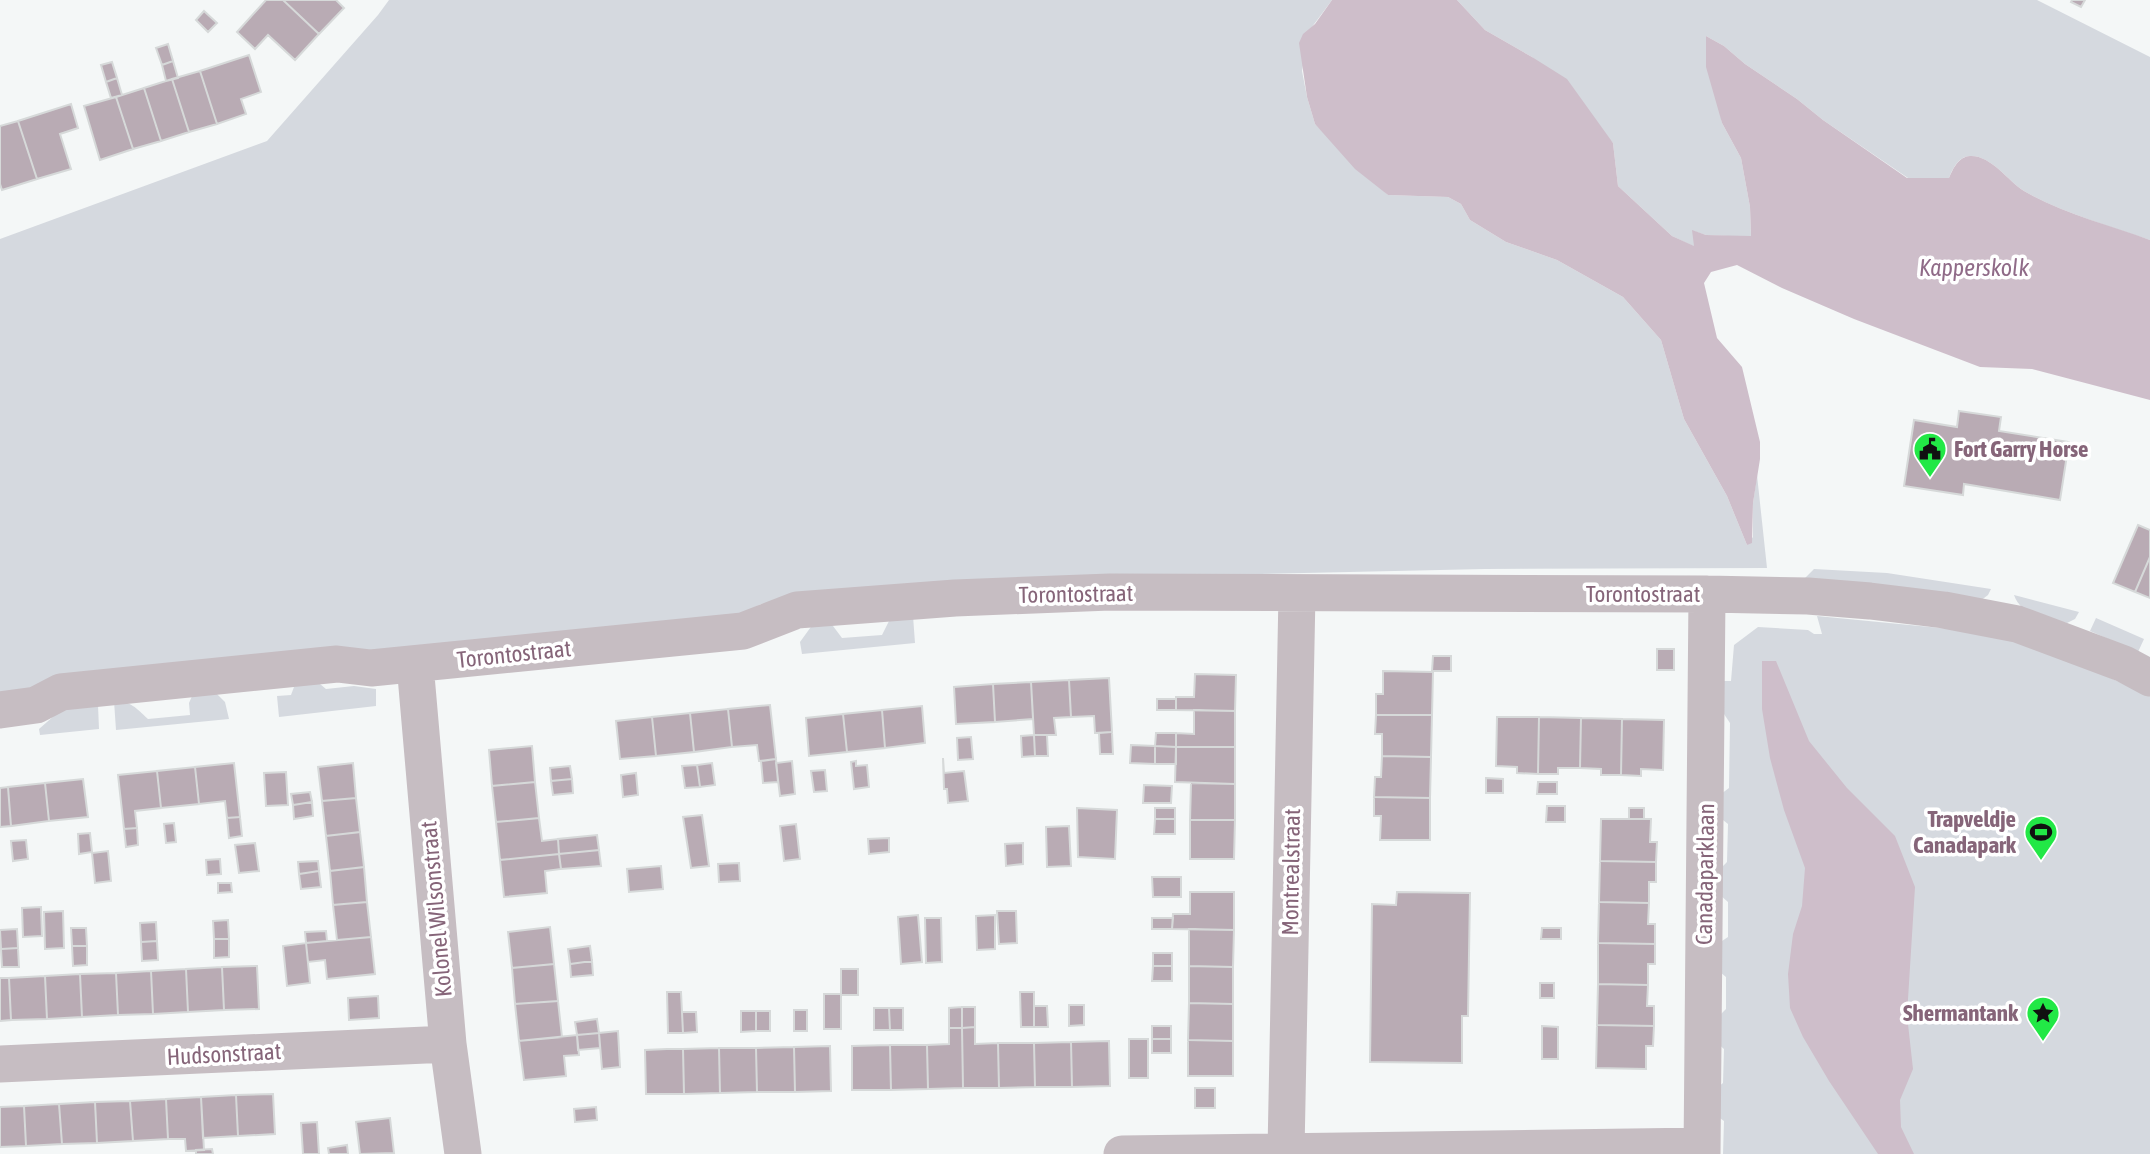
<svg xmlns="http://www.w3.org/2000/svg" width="2150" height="1154" font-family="'Asap Condensed',sans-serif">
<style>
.green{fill:#d5d9df}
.water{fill:#cebeca}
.building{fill:#b9abb4;stroke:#d6d9d9;stroke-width:2}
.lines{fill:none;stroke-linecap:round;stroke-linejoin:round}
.street{stroke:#c6bdc2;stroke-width:37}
.labels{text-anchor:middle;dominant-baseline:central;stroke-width:7;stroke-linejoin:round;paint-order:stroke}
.poi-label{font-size:23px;font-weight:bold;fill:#866579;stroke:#fff;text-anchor:end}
.street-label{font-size:23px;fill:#866579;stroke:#fff}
.water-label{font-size:24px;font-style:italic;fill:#906b88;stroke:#fff}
</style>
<rect width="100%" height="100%" fill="#f4f7f7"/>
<path class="green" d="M389,0H1332L1309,31L1302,71L1307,97L1315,124L1388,195L1448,197L1461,204L1470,220L1506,242L1557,260L1623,297L1661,340L1684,419L1727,496L1747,545L1753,537V503L1757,475L1767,568L1485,569L1086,578L987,583L761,604L733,619L0,696V239L267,141L378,15Z
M1457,0H2037L2150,57V240C2110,226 2060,212 2024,191C2008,181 1991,155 1970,156C1958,157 1953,168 1949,178H1908L1823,120L1797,99L1745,64L1724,46L1706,36L1722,123L1741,158L1750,207L1751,237L1706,235L1693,231L1695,247L1672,236L1618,186L1613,143L1532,57L1485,30Z
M1814,569L1887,573L1991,589L1988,595L1980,601L1801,582Z
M2014,595L2079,612L2075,619L2067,623C2046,618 2022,617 2014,595Z
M913,616L915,643L802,654L800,642L813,624L830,622L842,638L882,635L890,619Z
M1817,616L1971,631L2042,647L2150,696V1154H1723L1724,1121L1717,1116V1088L1723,1083L1724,1049L1717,1043L1718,1017L1726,1009V977L1720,972L1722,941L1728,937V902L1720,895V869L1727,862L1728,824L1718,816L1721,794L1729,788L1730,723L1720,708L1721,681H1731L1734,645L1758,627L1808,630L1814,634H1822Z
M2096,618L2144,639L2138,652L2090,631Z
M306,682L320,684L326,689L354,686L376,689V706L279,717L277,696L291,695L294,687Z
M216,693L225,702L229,719L116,730L114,701C131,701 136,708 148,719L190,715L189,703L193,694Z
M98,705L99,729L40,735L39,729L63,708Z"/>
<path class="water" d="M1332,0H1457L1485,30L1532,57L1567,79L1613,143L1618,186L1672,236L1694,246L1692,230L1706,235L1751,236L1750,207L1741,158L1722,123L1706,67V36L1724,46L1745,64L1797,99L1823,120L1907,178H1949C1953,169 1958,157 1970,156C1991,155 2008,181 2024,191C2061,213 2109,225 2150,240V400L2032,369L1980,367L1854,319L1782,288L1737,265L1711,272L1704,283L1717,338L1742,367L1760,442V459L1753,503L1752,543L1747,545L1727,496L1684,419L1661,340L1623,297L1557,260L1506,242L1470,220L1461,204L1448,197L1388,195L1355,169L1315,124L1307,97L1299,43L1303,34L1315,24Z
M1762,661H1776L1809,741L1847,788L1895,836L1915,887L1907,1015L1913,1069L1900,1100L1901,1127L1914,1154H1878L1829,1081L1803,1037L1790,1008L1788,974L1793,934L1802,906L1805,868L1784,810L1770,758L1762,709Z"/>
<path class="building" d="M266,0H283L319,34L295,60L268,35L255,49L237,32Z
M283,0H336L344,8L319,34Z
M2072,0H2085L2081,7L2071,2Z
M204,11L217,23L208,32L196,20Z
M168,44L173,61L162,65L156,48Z
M249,55L261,92L241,99L246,114L217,124L200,71Z
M173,61L178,78L166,81L162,65Z
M112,62L117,78L106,82L101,65Z
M200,71L217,124L189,132L172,79Z
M117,78L122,95L111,98L106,82Z
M172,79L189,132L161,141L144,88Z
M144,88L161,141L133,149L116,97Z
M116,97L133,149L100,160L84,106Z
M71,104L78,128L60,134L71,169L37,179L18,121Z
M18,121L37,179L2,190L0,184V126Z
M1959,411L2001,417L1999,431L2069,442L2060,500L1964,484L1963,495L1904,486L1914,420L1957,427Z
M2138,525L2150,530V557L2135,592L2113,583Z
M2150,557V598L2135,592Z
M1657,649H1674V670H1657Z
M1433,656H1451V671H1432Z
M1383,671L1433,672L1432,715H1376V694H1383Z
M1195,674L1236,675L1235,711L1176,710V697H1194Z
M1109,678L1112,732L1095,733L1094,716L1071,717L1069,680Z
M1069,680L1071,717L1054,718L1056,735H1034L1031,682Z
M1031,682L1033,719L995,722L993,684Z
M993,684L995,722L956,724L954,687Z
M1157,699H1176V710H1157Z
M770,705L776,759L759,761L757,745L732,747L728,709Z
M922,706L925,743L885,748L882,710Z
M728,709L732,747L694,752L690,713Z
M882,710L885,748L847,752L843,714Z
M1194,710L1235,711V747H1176V733L1194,734Z
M690,713L694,752L656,756L652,717Z
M843,714L847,752L809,756L806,718Z
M1376,715H1432L1431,757L1382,756V734H1375Z
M652,717L656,756L620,759L616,721Z
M1497,717H1539L1538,774L1517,773V767L1496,766Z
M1539,717L1581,718L1580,768H1558V774H1538Z
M1581,718L1622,719L1621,775H1601V769L1580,768Z
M1622,719L1664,720L1663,770L1641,769V776L1621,775Z
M1112,732L1113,754H1100L1099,733Z
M1156,733H1176V747L1155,746Z
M1034,735L1035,756L1022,757L1021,736Z
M1034,735H1047L1048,756H1035Z
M971,737L973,759L958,760L957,738Z
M1131,745L1155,746V764L1130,763Z
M532,746L535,782L492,786L489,750Z
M1155,746L1176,747V764H1155Z
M1176,747H1235V784L1175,782Z
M1382,756L1431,757L1430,798L1374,797L1375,777H1381Z
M943,758L944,773L964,771L968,801L948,803L947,789H944Z
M776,759L778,782L763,783L761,761Z
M792,761L795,794L780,796L776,763Z
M856,761V766L867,765L869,787L854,789L851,762Z
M234,763L240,817L227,818L225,801L199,804L195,767Z
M353,763L356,798L322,801L318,767Z
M712,763L715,785L700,787L697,765Z
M697,765L700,787L685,788L682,766Z
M570,766L572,779L551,781L550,768Z
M195,767L199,804L161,808L157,771Z
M825,770L827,791L814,792L811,771Z
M157,771L161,808L135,811L137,828L124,829L118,775Z
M286,772L288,805L266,806L264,773Z
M636,773L638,795L623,797L621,775Z
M1486,778L1503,779V793H1486Z
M83,779L88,817L49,821L45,783Z
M572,779L573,793L553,795L551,781Z
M535,782L539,818L496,822L492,786Z
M1538,782H1557V794H1537Z
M45,783L49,821L11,826L8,787Z
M1191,783L1235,784V820H1190Z
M1144,785L1172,786L1171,803H1143Z
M8,787L11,826L0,827V788Z
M310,792L312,802L293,805L291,794Z
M1374,797L1430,798V840H1380L1381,816H1374Z
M356,798L360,832L326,836L322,801Z
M312,802L313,816L294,819L293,805Z
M1547,806H1565V822H1546Z
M1077,808L1117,810L1115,859L1078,857Z
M1155,808H1175V819H1155Z
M1629,808H1644V819H1629Z
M702,815L709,866L691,868L683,817Z
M240,817L242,836L229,838L227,818Z
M539,818L542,841L558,839L559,854L500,860L496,822Z
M1155,819H1175V834H1154Z
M1601,819H1651L1650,842H1657L1656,862L1600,861Z
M1190,820H1235L1234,859H1190Z
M174,823L176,842L166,843L164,824Z
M796,824L800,859L784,861L780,826Z
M1069,826L1071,866L1047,867L1046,827Z
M137,828L138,845L126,847L124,829Z
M360,832L364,867L330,871L326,836Z
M90,833L92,852L79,854L78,834Z
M597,835L599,850L559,854L558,839Z
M889,838V852L869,854L868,839Z
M26,840L28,859L13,861L11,841Z
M255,843L259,871L239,873L235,845Z
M1023,843V864L1006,866L1005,844Z
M599,850L601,866L561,869L559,854Z
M108,851L111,881L95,883L92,853Z
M559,854L561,869L545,871L547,893L504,897L500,860Z
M220,859L221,874L207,875L206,860Z
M318,861L319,871L299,874L298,862Z
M1600,861L1656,862V882H1649V903L1599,902Z
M739,863L740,881L719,882L718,864Z
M661,866L663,889L629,892L627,869Z
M364,867L367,902L333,905L330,871Z
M319,871L321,887L301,889L299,874Z
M1152,877H1181V897H1153Z
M218,883H231L232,892L218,893Z
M1190,892H1234V930L1172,929L1173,914H1190Z
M1397,892L1470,893L1468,1016H1462V1063L1370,1062L1372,904L1396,905Z
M367,902L371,937L337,940L333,905Z
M1599,902L1649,903L1648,924H1655V944L1598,943Z
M41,907L42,936L23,937L22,908Z
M63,911L64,948L45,949L44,912Z
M997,911H1016L1017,943L999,944Z
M918,915L922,962L901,964L898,917Z
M995,915V949L977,950L976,916Z
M925,918H941L942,962L926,963Z
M1152,918H1173L1172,929H1152Z
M228,920L229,939H214L213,921Z
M156,922L157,941L141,942L140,923Z
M550,927L554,964L512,968L508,932Z
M71,928H86L87,946H72Z
M1542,928H1561V939H1541Z
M17,929L18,948L1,949L0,930Z
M1189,929L1234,930L1233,967L1189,966Z
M326,931L327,941L306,943L305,932Z
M371,937L375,974L327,979L325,960L308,962L306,943Z
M214,939H229V957L214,958Z
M157,941L158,960L142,961L141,942Z
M306,943L310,983L287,986L283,946Z
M1598,943L1655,944V964H1648V985L1598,984Z
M72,946H87V965L73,966Z
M590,946L592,961L570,964L568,949Z
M18,948L19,967H2L1,949Z
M1153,953H1172V966H1153Z
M592,961L593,975L571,977L570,964Z
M554,964L558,1001L515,1004L512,968Z
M257,966L259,1009L224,1010L222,967Z
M1153,966H1172V981H1152Z
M1189,966L1233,967V1004L1189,1003Z
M222,967L224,1010L188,1012L186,969Z
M186,969L188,1012L153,1014L151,971Z
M841,969H858V995H841Z
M151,971L153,1014L118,1015L116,973Z
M116,973L118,1015L82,1017L80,974Z
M80,974L82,1017L47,1019L45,976Z
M45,976L47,1019L11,1020L9,978Z
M0,978H9L11,1020L0,1021Z
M1540,983H1554V998H1540Z
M1598,984L1648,985L1647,1006H1654V1026L1597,1025Z
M667,992H681L683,1033H668Z
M1020,992H1034V1027H1021Z
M824,994H841V1029H824Z
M378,996L379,1018L349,1020L348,998Z
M558,1001L562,1037L519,1041L515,1004Z
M1189,1003L1233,1004V1041L1188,1040Z
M1069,1005H1084V1025L1069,1026Z
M1034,1006H1047L1048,1027H1034Z
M962,1007H975V1027L962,1028Z
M962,1007V1028H949V1008Z
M874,1008H889L890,1030H874Z
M889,1008H903V1030H890Z
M794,1010H807V1031H794Z
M741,1011H756V1031L741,1032Z
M756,1011H770V1031H756Z
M682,1012H696L697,1032L683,1033Z
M597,1019L599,1033L577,1035L575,1022Z
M1597,1025L1654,1026L1653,1046H1646V1069L1596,1068Z
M1152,1026H1171V1039H1152Z
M1542,1026L1558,1027V1059H1542Z
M975,1027V1044L998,1043L999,1088H963L962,1028Z
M949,1028H962L963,1088L928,1089L927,1045L949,1044Z
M618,1031L620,1067L602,1069L599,1033Z
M599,1033L600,1048L578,1050L577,1035Z
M577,1035L579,1055L564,1056L566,1076L524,1080L519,1041Z
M1129,1039H1148V1078H1129Z
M1152,1039H1171V1053H1152Z
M1188,1040L1233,1041V1076H1188Z
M1109,1041L1110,1086L1072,1087L1071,1042Z
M1071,1042L1072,1087H1035L1034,1043Z
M998,1043H1034L1035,1087L999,1088Z
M890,1045H927L928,1089L891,1090Z
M890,1045L891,1090H852V1046Z
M830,1046L831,1091L795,1092L794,1047Z
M794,1047L795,1092H757L756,1048Z
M719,1048H756L757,1092L720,1093Z
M719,1048L720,1093L684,1094L683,1049Z
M667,1049H683L684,1094H646L645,1050Z
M1195,1088H1215V1108H1195Z
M273,1094L275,1134L238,1136L236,1095Z
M236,1095L238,1136L203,1138L201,1097Z
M201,1097L204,1150L186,1151L185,1139H168L166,1099Z
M166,1099L168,1139L133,1141L130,1101Z
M130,1101L133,1141L97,1143L95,1102Z
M95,1102L97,1143L62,1144L59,1104Z
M59,1104L62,1144L26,1146L24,1106Z
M24,1106L26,1146L0,1147V1107Z
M596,1107L597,1120L575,1122L574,1109Z
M390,1118L394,1153L360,1154L356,1122Z
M317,1122L319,1154H303L301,1123Z
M347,1145L348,1154H329L328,1148Z
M212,1149L213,1154H196V1150Z"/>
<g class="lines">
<path class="street" d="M415,664L448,1044L463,1154
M0,710L36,705L61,692L337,664L371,668L743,631L797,610L955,598L1110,592L1707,594L1808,596L1870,601L1944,610L2017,624L2124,664L2150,678
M0,1064L448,1044
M1286,1151L1297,594
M1122,1154L1702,1146
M1702,1154L1707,594"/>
</g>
<defs>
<symbol id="civic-pin" viewBox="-11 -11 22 30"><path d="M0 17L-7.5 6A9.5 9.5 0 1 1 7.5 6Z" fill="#22e846" stroke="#fff"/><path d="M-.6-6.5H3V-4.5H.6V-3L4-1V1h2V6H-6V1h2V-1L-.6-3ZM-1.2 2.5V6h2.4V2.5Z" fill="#111"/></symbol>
<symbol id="stadium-pin" viewBox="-11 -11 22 30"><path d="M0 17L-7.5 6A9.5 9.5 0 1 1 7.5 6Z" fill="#22e846" stroke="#fff"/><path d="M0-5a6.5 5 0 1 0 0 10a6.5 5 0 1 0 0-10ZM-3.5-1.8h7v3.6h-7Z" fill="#111"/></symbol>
<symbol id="sight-pin" viewBox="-11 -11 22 30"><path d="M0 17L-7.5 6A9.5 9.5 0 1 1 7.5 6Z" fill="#22e846" stroke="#fff"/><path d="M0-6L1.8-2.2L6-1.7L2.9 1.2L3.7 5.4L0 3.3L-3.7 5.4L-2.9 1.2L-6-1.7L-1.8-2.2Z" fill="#111"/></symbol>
</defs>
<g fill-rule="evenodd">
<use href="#civic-pin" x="1911" y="430" width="38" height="52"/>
<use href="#stadium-pin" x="2022" y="813" width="38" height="52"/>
<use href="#sight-pin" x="2024" y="994" width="38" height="52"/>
</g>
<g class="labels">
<g class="poi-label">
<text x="1954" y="449" text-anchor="start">Fort Garry Horse</text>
<text x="2016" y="819">Trapveldje<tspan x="2016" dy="26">Canadapark</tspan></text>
<text x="2018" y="1013">Shermantank</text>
</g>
<g class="street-label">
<text transform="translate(1076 594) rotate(-1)">Torontostraat</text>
<text x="1643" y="594">Torontostraat</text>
<text transform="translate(514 654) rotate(-6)">Torontostraat</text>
<text transform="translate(1291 872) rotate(-89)">Montrealstraat</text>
<text transform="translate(1705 874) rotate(-89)">Canadaparklaan</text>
<text transform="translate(436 909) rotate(-95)">Kolonel Wilsonstraat</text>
<text transform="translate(224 1054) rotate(-3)">Hudsonstraat</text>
</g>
<g class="water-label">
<text x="1974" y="267">Kapperskolk</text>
</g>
</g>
</svg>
